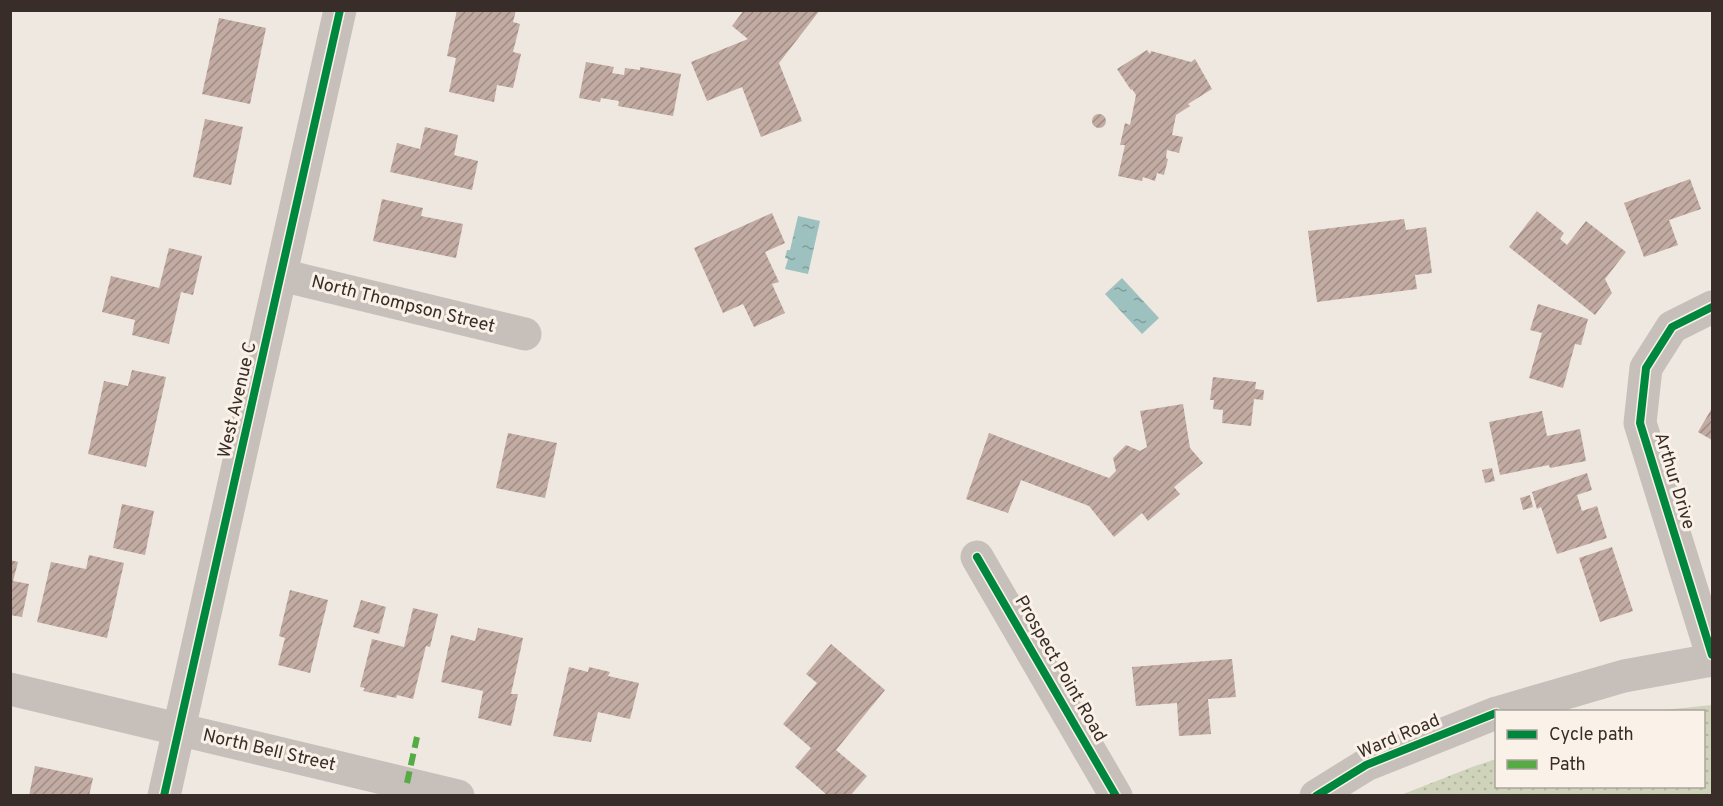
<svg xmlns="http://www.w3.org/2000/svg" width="1723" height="806" font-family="Overpass,sans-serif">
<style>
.grass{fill:url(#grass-dots)}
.water{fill:url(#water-ripples)}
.building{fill:url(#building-hatch)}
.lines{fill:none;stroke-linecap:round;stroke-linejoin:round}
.minor{stroke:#c6bfba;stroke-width:33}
.quiet{stroke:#55ab44;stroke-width:6;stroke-dasharray:12 6;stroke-linecap:butt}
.cycleway-casing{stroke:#faf2e9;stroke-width:11}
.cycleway{stroke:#00873e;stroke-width:8}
.labels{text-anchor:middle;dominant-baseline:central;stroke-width:6;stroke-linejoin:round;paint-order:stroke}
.street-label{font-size:18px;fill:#382d28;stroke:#faf2e9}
</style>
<defs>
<pattern id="grass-dots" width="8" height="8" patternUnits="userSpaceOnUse" patternTransform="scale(1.5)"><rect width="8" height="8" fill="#cfd3ba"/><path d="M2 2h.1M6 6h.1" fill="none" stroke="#b2b5a0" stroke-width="1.8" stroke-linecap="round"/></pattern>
<pattern id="water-ripples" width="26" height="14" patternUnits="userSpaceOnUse" patternTransform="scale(1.5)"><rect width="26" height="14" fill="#9dc1bf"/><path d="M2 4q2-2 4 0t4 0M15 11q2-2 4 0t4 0" fill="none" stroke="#819d9b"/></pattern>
<pattern id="building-hatch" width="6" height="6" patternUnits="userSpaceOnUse" patternTransform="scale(1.5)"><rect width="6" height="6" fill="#c2aba2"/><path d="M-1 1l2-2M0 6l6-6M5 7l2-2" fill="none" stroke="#9f8c84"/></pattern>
</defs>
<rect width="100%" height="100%" fill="#eee8e1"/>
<path class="grass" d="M1712,705V795H1401L1472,767L1496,759V786H1704V712L1654,711Z"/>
<path class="water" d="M798,216L820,221L808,274L785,269L788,259L785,258L787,250H790Z
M1122,278L1159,318L1142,334L1105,294Z"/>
<path class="building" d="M457,10H516L513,22L520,24L513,52L521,54L513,88L497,85L494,102L449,92L456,58L447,56Z
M744,10H820L779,63L802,121L761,137L742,87L707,101L691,62L748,39L732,26Z
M219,18L266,28L250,104L202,94Z
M1147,50L1150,54L1151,51L1191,62L1195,59L1212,89L1188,104L1190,106L1176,115L1172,135L1183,137L1179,153L1167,150L1166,158L1168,159L1164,175L1157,173L1155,181L1143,177L1142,181L1118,176L1125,145H1120L1125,123L1130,125L1136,95L1132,89L1131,90L1117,69Z
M586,62L614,67L612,73L624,75L625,68L640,70V67L681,74L673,116L618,106L619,101L601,98L600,102L579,98Z
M1092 121a7 7 0 1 1 14 0a7 7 0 1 1-14 0Z
M205,119L243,127L231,185L193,177Z
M425,127L458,135L454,155L478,161L472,190L390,172L397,143L420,149Z
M1690,179L1701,209L1669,220L1678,245L1644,257L1624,203Z
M382,199L423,208L421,216L463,224L456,258L373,241Z
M1537,211L1564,233L1560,239L1567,245L1586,221L1626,252L1605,279L1612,293L1595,315L1509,247Z
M772,213L785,243L765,252L779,282L772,284L785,313L754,327L743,304L723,313L694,248Z
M1404,219L1406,230L1426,227L1432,273L1415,275L1417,289L1317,302L1308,231Z
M169,248L202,256L193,295L181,292L169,344L132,335L135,320L102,312L111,276L159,288Z
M1538,304L1588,319L1581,345L1575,344L1563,388L1529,378L1542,333L1530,330Z
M132,370L166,377L146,467L88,454L104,381L128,386Z
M1213,377L1256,382L1255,389L1264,390L1263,400L1254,399L1251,426L1222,423L1223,410L1213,409L1214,400H1210Z
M1183,404L1190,448L1203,463L1174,487L1180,494L1148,521L1142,513L1114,537L1089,506L1021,480L1008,513L966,499L989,433L1109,478L1116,471L1113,458L1126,445L1140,451L1147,447L1140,411Z
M1712,408V440L1698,432Z
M1542,411L1547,436L1580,429L1586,461L1550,468L1549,465L1500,475L1489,422Z
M508,433L557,443L545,498L496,488Z
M1492,468L1495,481L1485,483L1482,470Z
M1587,473L1592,490L1577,495L1582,511L1597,506L1607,538L1557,554L1541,507L1537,509L1532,492Z
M1530,495L1533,507L1523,510L1520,498Z
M122,504L154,511L145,555L113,548Z
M1612,547L1633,611L1600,622L1579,558Z
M89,555L124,563L107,638L37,622L51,562L86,569Z
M10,560L18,562L13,581L29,584L22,617L10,615Z
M290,590L328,600L310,673L278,665L285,638L279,636Z
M361,600L386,607L379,634L353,627Z
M413,608L438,614L430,647L426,646L413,699L397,695L396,698L363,691L365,688L360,687L372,639L404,647Z
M478,628L523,638L511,694H518L511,726L478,718L483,691L441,682L451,635L475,641Z
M831,644L885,690L836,750L867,776L850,796H828L795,767L811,748L783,724L817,683L806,674Z
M1232,659L1236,697L1208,699L1211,734L1179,736L1177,703L1136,706L1132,667Z
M569,667L588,672L589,667L610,672L608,676L639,683L630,719L598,712L591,742L553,736Z
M35,766L93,778L89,796H29Z"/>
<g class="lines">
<path class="minor" d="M281,275L525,334
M1712,307L1672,327L1646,368L1640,423L1712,655
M977,557L1116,796
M10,689L458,796
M1500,712L1624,676L1712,660
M164,796L340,10
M1316,796L1366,765L1496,713"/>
<path class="quiet" d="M407,783L417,737"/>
<defs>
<path id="cycleway" d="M1712,307L1672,327L1646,368L1640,423L1712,655
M977,557L1116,796
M164,796L340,10
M1316,796L1366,765L1496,713"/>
</defs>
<use href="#cycleway" class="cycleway-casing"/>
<use href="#cycleway" class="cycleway"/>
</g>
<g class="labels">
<g class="street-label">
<text transform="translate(403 305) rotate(14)">North Thompson Street</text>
<text transform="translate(238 400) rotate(-77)">West Avenue C</text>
<text transform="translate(1674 481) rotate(73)">Arthur Drive</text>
<text transform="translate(1060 669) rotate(60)">Prospect Point Road</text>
<text transform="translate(1399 737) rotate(-23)">Ward Road</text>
<text transform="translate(269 751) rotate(13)">North Bell Street</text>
</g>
</g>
<rect width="1723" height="806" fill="none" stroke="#382d28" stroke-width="24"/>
<rect x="1495" y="710" width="210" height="78" fill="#faf2e9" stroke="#aca39c" stroke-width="1.5"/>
<rect x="1507" y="730" width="30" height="9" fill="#00873e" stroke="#aca39c" stroke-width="1.5"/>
<text x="1549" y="740" font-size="18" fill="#382d28">Cycle path</text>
<rect x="1507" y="760" width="30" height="9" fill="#55ab44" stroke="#aca39c" stroke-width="1.5"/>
<text x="1549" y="770" font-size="18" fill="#382d28">Path</text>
</svg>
